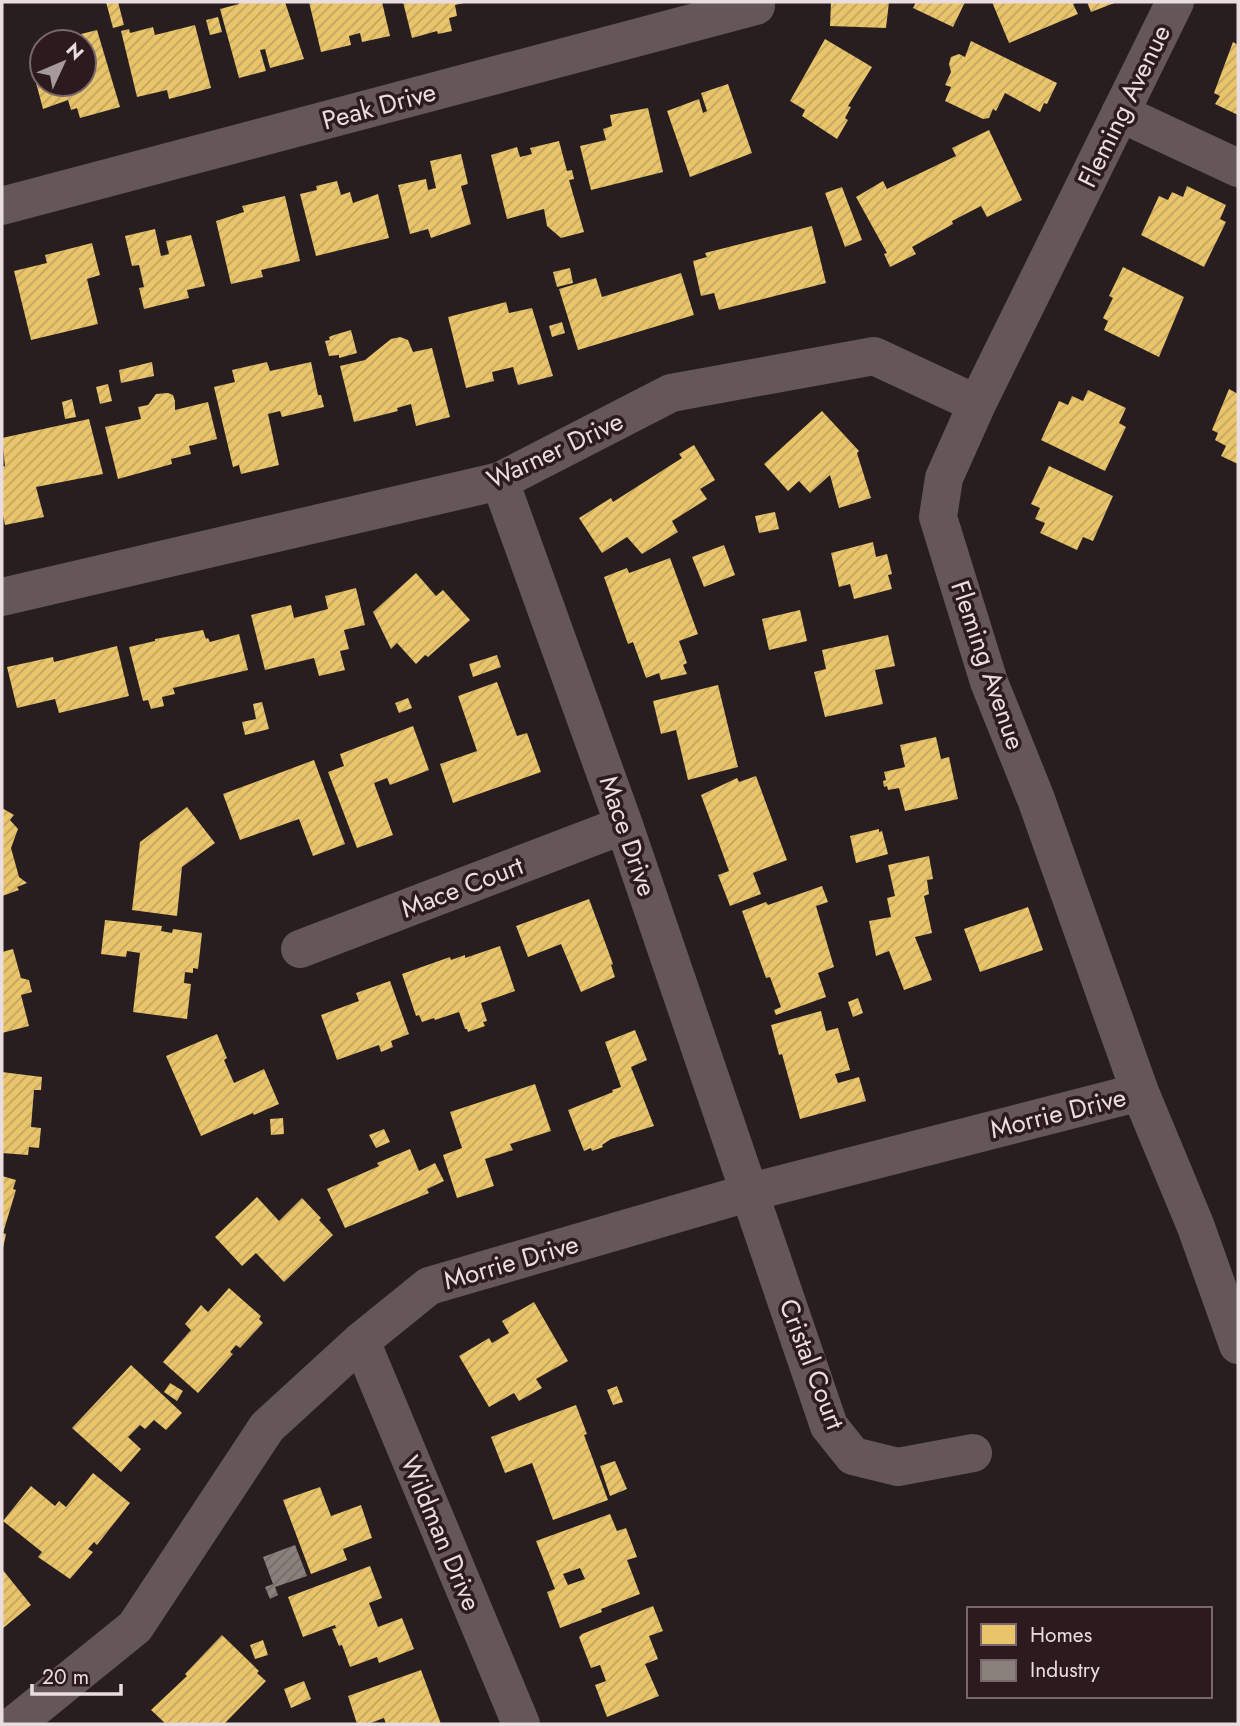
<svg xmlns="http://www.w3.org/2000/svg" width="1240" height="1726" font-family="Jost,sans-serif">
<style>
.homes{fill:url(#homes-hatch);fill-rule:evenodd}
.industry{fill:url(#industry-hatch)}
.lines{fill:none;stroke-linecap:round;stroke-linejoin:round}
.minor{stroke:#645659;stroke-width:38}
.labels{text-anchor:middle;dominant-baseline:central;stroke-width:7;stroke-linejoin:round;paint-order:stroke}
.street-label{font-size:26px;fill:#eadde0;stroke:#2c1a1e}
</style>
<defs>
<pattern id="homes-hatch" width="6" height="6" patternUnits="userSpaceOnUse" patternTransform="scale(1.75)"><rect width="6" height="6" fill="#e9c46a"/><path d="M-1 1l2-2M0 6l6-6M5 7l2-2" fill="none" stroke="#c0a460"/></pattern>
<pattern id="industry-hatch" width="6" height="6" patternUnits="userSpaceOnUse" patternTransform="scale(1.75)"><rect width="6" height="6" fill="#8a817c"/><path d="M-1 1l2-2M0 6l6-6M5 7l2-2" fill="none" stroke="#726b68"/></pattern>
</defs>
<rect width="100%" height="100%" fill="#281e20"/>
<path class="homes" d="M106,2H118L124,25L113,28Z
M239,2H285L304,59L270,68L265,49L260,50L266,71L239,78L220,9L239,4Z
M309,2H382L390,36L362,42L360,33L349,36L351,45L321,52Z
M403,2H464V3L455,5L457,16L449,18L452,31L438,34L437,31L412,38Z
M831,2H889L886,28L830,26Z
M916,2H965L953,27L913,8Z
M992,2H1078L1073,4L1078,14L1009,43Z
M1087,2H1117L1091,12Z
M218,17L222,32L210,35L206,20Z
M195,25L211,88L169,99L167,90L137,97L121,31L129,29L130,33L153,27L155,35Z
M97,30L120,107L80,118L77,108L71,110L68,100L43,109L31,64L42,62V84H84V42H70L69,37Z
M825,39L872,67L848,106L851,107L845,118L848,120L837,139L802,116L805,110L790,101Z
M971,41L1057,83L1047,104L1044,103L1040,112L1005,93L996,111L993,109L989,118L983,119L945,101L951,87L945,85L951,72L949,64L951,57L959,54L965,57Z
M1233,42L1238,45V115L1215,104L1220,96L1214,93Z
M728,84L752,153L690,177L667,111L699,99L703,113L707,111L701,93Z
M648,108L663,172L591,190L580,146L606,140L603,129L612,126L610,115Z
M989,130L1022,200L987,217L981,206L952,221L953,224L912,247L916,254L890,267L884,254L887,253L856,197L883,181L887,189L956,156L952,148Z
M559,141L567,171L572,170L574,179L569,180L584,232L561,238L547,226L544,209L507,219L491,155L517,147L520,157L532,154L530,148Z
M461,154L468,184L461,186L471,224L431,238L428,229L410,234L398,185L426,179L428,190L436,188L430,161Z
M337,181L341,195L350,192L353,203L378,194L389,238L316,256L300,194L317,190L316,186Z
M1187,186L1226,205L1220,219L1226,222L1204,267L1141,235L1159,196L1168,200L1172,192L1183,197Z
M842,187L862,240L845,247L825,193Z
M285,196L300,261L261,270L263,277L231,284L216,221L244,212L242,206Z
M812,226L826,283L719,310L714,293L701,296L693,261L707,257L705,253Z
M155,229L161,256L169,254L166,241L191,235L205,286L187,290L189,298L144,309L139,288L144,287L139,265L132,266L125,236Z
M92,243L100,275L87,279L98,324L31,340L14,271L47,263L45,255Z
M1123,267L1184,297L1159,357L1104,330L1108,321L1103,318L1113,298L1109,296Z
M570,268L573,283L557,287L553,272Z
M681,273L694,315L578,350L559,289L596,278L602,297Z
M506,302L509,313L532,308L553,376L518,385L513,367L492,372L494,381L466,388L448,317Z
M562,322L565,333L552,337L549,326Z
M351,330L357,353L339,358V355L329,356L325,341L330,340L329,337L334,335Z
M400,337L408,340L413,352L432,348L450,417L416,426L411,404L397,408L398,411L354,422L340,366L365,360L391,339Z
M152,362L154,376L121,383L119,370Z
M267,362L270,371L311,362L318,395H321L324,407L282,417L280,411L268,414L279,465L241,474L239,465L233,467L214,387L235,382L232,370Z
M108,384L112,401L100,404L96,387Z
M1229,389L1238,394V464L1221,456L1226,446L1215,440L1218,433L1212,430Z
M1088,390L1126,408L1119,423L1126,427L1105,471L1041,440L1059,401L1068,405L1072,396L1083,401Z
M168,393L173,395L175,401V410L208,402L217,439L189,446L191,454L171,459L172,464L118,479L105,427L141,419L138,407L148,405L156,394Z
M72,399L76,417L65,419L62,402Z
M822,411L859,451L857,453L871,498L839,508L830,475L810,493L799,481L788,491L764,464Z
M89,419L103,474L36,487L44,517L5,525L2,510V467L5,466L2,438Z
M694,445L715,480L700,489L707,499L672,521L678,532L642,554L627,537L602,553L579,518L611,498L613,502L682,458L679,454Z
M1049,466L1113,496L1093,541L1083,537L1077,550L1040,533L1045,523L1035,519L1040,508L1031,504Z
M775,512L779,529L759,533L755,516Z
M873,542L876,557L887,554L892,574L888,575L892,589L854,599L850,584L839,587L831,553Z
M724,545L735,575L704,587L692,557Z
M670,558L698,634L679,641L687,663L683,665L687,674L661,680L659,673L646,678L633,642L628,644L604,577L627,568L629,573Z
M416,573L436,596L443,590L470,620L428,657L425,655L416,664L397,643L391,649L373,612Z
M356,588L365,625L344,630L349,649L340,651L345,670L319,676L314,658L265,670L251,615L291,605L294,618L328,609L325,596Z
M800,610L807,641L769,650L762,619Z
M203,630L206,639L208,638L210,642L239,634L248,670L173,688L175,694L162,697L164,706L151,709L148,700L143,701L129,647L155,641V639Z
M888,635L895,666L875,670L883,704L825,717L814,672L826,669L822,650Z
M117,646L129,696L59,713L55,699L17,708L7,667L53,657L54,662Z
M497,655L501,667L473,677L469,664Z
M497,682L517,736L527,733L541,772L453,803L440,764L477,751L458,696Z
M718,685L738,767L688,780L676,730L661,734L653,701Z
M408,698L412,708L399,713L395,703Z
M262,702L269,729L245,735L242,722L256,719L253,704Z
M413,726L429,770L390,785L387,778L374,783L393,835L357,848L328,772L344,766L340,754Z
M936,737L941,759L949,757L958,799L905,811L899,788L888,790L887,786L884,787L883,781L886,780L884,772L905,767L900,745Z
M314,760L345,844L313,856L299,819L240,840L223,794Z
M756,776L787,860L753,873L761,894L730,906L718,875L729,871L701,795L737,778L739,782Z
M187,807L215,843L182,867L177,916L132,910L140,842Z
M2,808L14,815L10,820L18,829L11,848L19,877L27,883L17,887L19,890L2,896Z
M879,829V832L882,831L888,854L856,863L850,836Z
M929,856L933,879L927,880L929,894L924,896L932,933L915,937L932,980L904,990L889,951L876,956L869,921L891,917L887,898L895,896L888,865Z
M822,886L828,902L816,906L834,967L818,973L826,997L776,1015L774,1010L781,1007L770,977L766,978L742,911L766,902L768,905Z
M589,899L613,964L611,965L615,977L581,992L561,944L528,957L516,926Z
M1028,907L1043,950L980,972L964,929Z
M105,920L162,926L161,931L172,933L173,929L202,933L198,969L193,968V973L185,972L184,983L191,984L187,1019L133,1012L140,953L127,951L126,957L101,954Z
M500,946L515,991L481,1003L487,1021L483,1022L485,1026L468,1032L467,1029H465L459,1012L435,1020L434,1018L422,1022L419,1015L416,1016L402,974L450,957L451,960L465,955V958Z
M13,949L21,978L29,980L32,992L21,995L29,1026L2,1033V952Z
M390,981L409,1034L391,1041L393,1047L381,1052L379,1045L337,1060L321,1015L359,1001L356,993Z
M858,998L863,1013L853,1017L848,1002Z
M821,1011L826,1031L838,1028L850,1070L835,1074L838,1083L859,1077L866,1101L800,1119L782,1054L779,1055L771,1025Z
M635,1030L647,1060L631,1067L654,1126L611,1139L602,1145L603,1147L592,1151L591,1148L584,1151L568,1110L613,1092L612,1090L621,1087L605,1042Z
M217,1034L227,1058L224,1060L234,1083L264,1069L279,1104L254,1115L253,1113L201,1136L166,1056Z
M2,1072L42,1077L41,1090H34L31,1127L41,1128L39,1148L29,1147L28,1155L2,1153Z
M535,1084L551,1131L510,1144L513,1150L485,1159L494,1186L457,1198L443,1155L462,1148L450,1112Z
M283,1118L284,1134L271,1135L270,1119Z
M384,1129L390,1142L376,1148L369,1135Z
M410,1149L419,1171L435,1163L444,1181L427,1189L429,1193L345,1228L327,1189L379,1166L377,1163Z
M2,1176L16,1180L13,1189L16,1190L3,1233L6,1234L3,1248Z
M257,1197L279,1221L302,1198L321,1218L319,1220L333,1235L284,1282L256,1253L242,1266L215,1237Z
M229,1288L261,1316L259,1319L263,1323L240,1348L236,1345L230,1352L233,1354L198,1393L163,1362L191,1330L185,1324L201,1305L208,1312Z
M534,1302L568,1361L536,1379L542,1388L519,1401L514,1393L489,1407L459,1356L489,1338L492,1343L509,1333L502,1321Z
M131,1365L182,1413L166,1430L154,1420L145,1429L140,1425L128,1437L141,1449L121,1472L72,1428Z
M170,1383L183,1391L177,1401L164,1392Z
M617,1386L623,1402L613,1405L607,1390Z
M576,1405L587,1434L584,1435L608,1500L553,1520L532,1463L505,1473L491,1437Z
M615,1461L627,1489L610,1496L600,1466Z
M93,1473L130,1503L97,1545L94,1542L88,1549L93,1552L70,1579L38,1557L42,1552L3,1521L31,1486L55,1506L59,1501L66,1507Z
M320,1487L331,1516L361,1505L372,1538L343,1549L347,1560L311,1574L283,1500Z
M610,1514L617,1531L626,1528L637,1557L627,1560L640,1594L601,1609L602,1612L560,1628L547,1592L555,1589L536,1541ZM580,1568L585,1579L568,1585L563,1574Z
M370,1566L382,1598L369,1603L378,1627L402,1618L414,1649L379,1663L377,1657L350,1667L342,1645L339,1646L332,1629L336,1628L335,1625L303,1637L288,1597Z
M2,1569L31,1605L2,1629Z
M653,1606L663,1631L649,1636L658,1659L645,1664L659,1696L607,1717L595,1685L606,1681L600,1665L591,1668L579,1637L582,1634Z
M222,1635L259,1671L257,1673L266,1681L224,1724H166L151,1710L187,1676L185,1674Z
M263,1640L268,1655L255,1659L250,1645Z
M421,1670L441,1724H386L384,1718L368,1724H357L348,1696Z
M304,1681L311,1699L291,1708L284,1689Z"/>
<path class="industry" d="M295,1545L307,1576L275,1587L278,1595L270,1599L265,1587L273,1584L263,1557Z"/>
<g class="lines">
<path class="minor" d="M1175,2L977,404L944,478L938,517L989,682L1036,799L1140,1092L1196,1227L1238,1345
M1120,113L1238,168
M2,206L756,6L754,2
M500,481L624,825L829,1426L853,1456L898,1467L973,1453
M2,597L500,481L671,393L874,356L977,404
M300,949L624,825
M361,1341L521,1724
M15,1724L135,1627L267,1427L361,1341L429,1286L751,1192L1140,1092"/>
</g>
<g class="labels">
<g class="street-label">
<text transform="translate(379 106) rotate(-15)">Peak Drive</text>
<text transform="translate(1124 106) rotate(-64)">Fleming Avenue</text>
<text transform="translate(555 450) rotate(-25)">Warner Drive</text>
<text transform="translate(988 665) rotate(71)">Fleming Avenue</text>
<text transform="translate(628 836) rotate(71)">Mace Drive</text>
<text transform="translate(462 887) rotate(-21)">Mace Court</text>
<text transform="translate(1058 1113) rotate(-14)">Morrie Drive</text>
<text transform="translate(511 1262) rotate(-16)">Morrie Drive</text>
<text transform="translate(812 1364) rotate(69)">Cristal Court</text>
<text transform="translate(441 1533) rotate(67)">Wildman Drive</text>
</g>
</g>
<rect width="1240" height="1726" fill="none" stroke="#eadde0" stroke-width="7"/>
<rect x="967" y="1607" width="245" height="91" fill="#2c1a1e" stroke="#78686c" stroke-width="2"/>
<rect x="981" y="1624" width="35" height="21" fill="#e9c46a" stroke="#78686c" stroke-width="2"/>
<text x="1030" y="1642" font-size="21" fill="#eadde0">Homes</text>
<rect x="981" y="1660" width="35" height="21" fill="#8a817c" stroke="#78686c" stroke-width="2"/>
<text x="1030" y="1677" font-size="21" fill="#eadde0">Industry</text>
<g transform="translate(63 63) rotate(46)"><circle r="33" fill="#2c1a1e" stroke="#78686c" stroke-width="2"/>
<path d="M0-5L12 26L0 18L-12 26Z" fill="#a69a9d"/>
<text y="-10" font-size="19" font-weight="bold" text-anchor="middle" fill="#eadde0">N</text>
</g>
<path d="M32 1684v10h89v-10" fill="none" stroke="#eadde0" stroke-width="3.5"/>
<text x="42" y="1684" font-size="21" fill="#eadde0" stroke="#2c1a1e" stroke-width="5" paint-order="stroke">20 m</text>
</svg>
